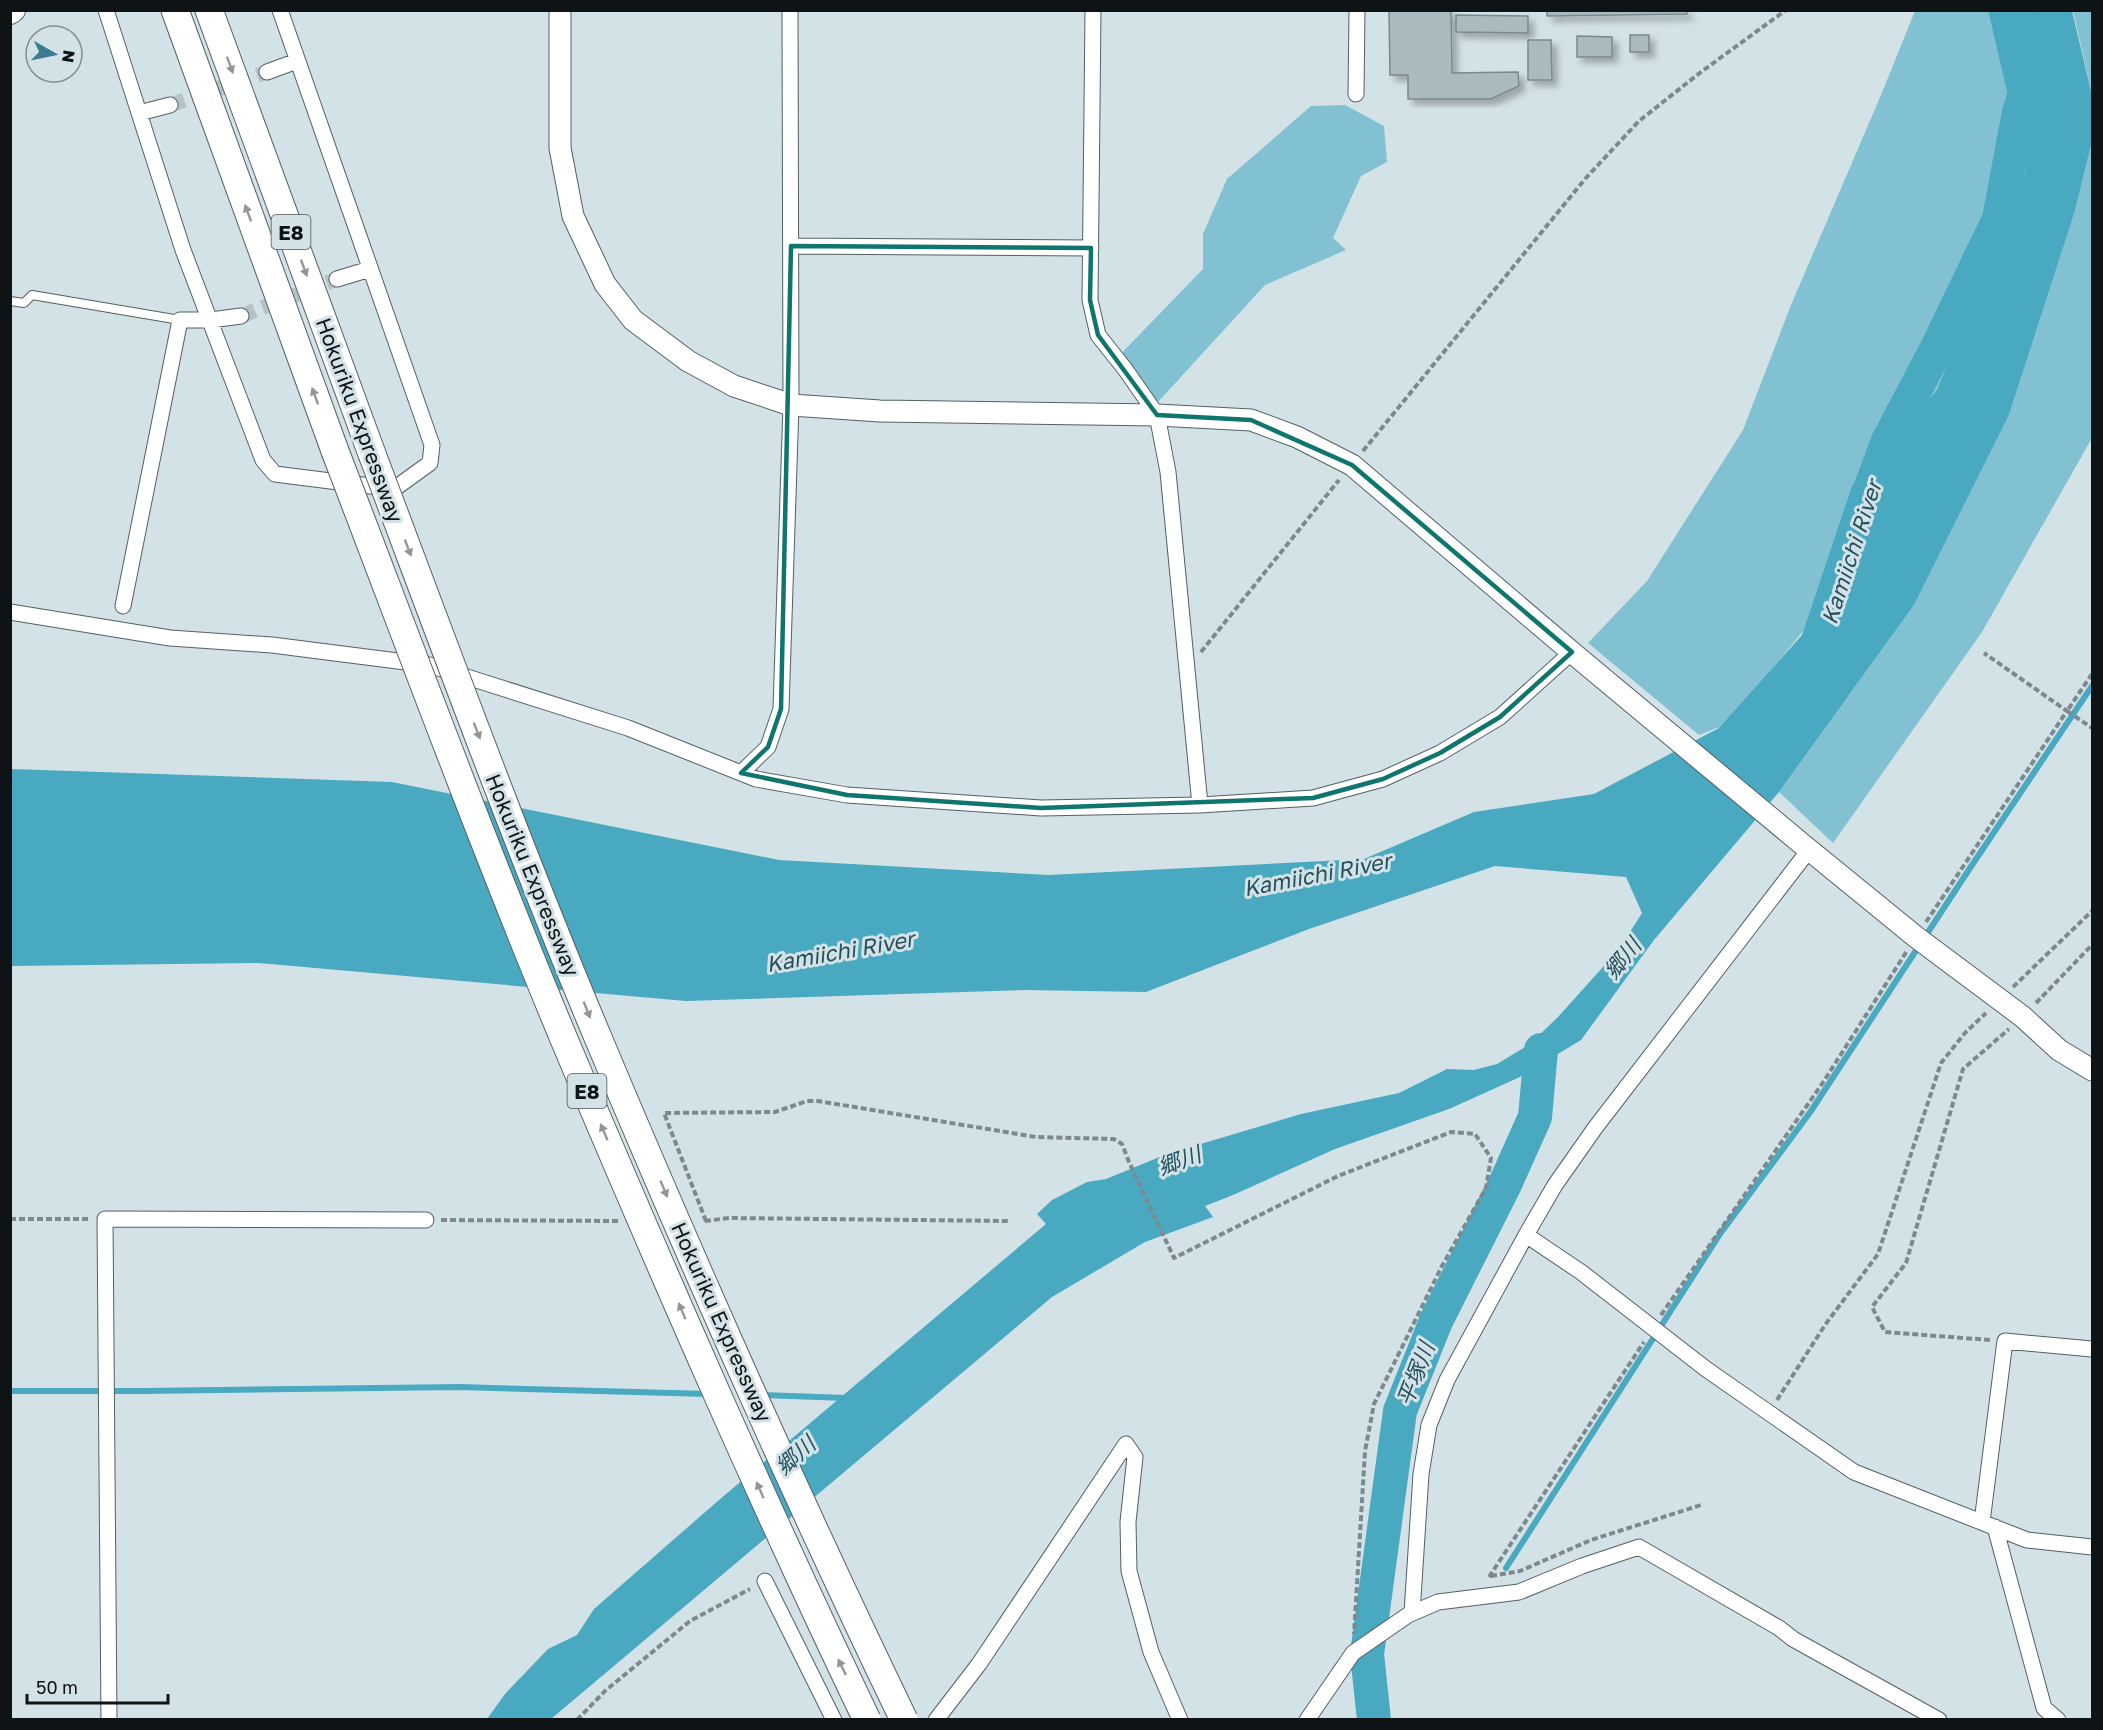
<svg xmlns="http://www.w3.org/2000/svg" width="2103" height="1730" font-family="'Golos Text','Noto Sans JP',sans-serif">
<style>
.green{fill:#81c1d2}
.water{fill:#48a9c1}
.lines{fill:none;stroke-linecap:round;stroke-linejoin:round}
.stream{stroke:#48a9c1;stroke-width:6}
.river{stroke:#48a9c1;stroke-width:34}
.building{fill:#abbabe;stroke:#7a898d;stroke-width:1.5;filter:url(#shadow)}
.street-tunnel{stroke:#b5c3c8;stroke-width:15;stroke-dasharray:15 8;stroke-linecap:butt}
.lane-casing{stroke:#536064;stroke-width:10}
.street-casing{stroke:#536064;stroke-width:17}
.secondary-casing{stroke:#536064;stroke-width:23}
.primary-casing{stroke:#536064;stroke-width:26}
.highway-casing{stroke:#536064;stroke-width:29}
.path{stroke:#7e898d;stroke-width:4;stroke-dasharray:6 3;stroke-linecap:butt}
.lane{stroke:#fff;stroke-width:8}
.street{stroke:#fff;stroke-width:15}
.secondary{stroke:#fff;stroke-width:21}
.primary{stroke:#fff;stroke-width:24}
.highway{stroke:#fff;stroke-width:27}
.highway-bridge-casing{stroke:#536064;stroke-width:29;stroke-linecap:butt}
.highway-bridge{stroke:#fff;stroke-width:27}
.oneway{fill:#939596}
.marked{fill:none;stroke:#0f766e;stroke-width:4.5;stroke-linejoin:round}
.labels{text-anchor:middle;dominant-baseline:central;stroke-width:6;stroke-linejoin:round;paint-order:stroke}
.shield{fill:#d3e2e7;stroke:#495154;stroke-width:1.5}
.shield-label{font-size:20px;font-weight:bold;fill:#0e1315}
.street-label{font-size:21px;fill:#0e1315;stroke:#d3e2e7}
.water-label{font-size:22px;font-style:italic;fill:#26515c;stroke:#d3e2e7}
</style>
<defs>
<filter id="shadow"><feDropShadow dx="5.5" dy="5.5" stdDeviation="3" flood-color="#0004"/></filter>
</defs>
<rect width="100%" height="100%" fill="#d3e2e7"/>
<path class="green" d="M1915,11H1988L2027,172L1937,390L1852,487L1804,630L1727,724L1699,735L1588,643L1647,581L1743,430L1791,305L1881,95Z
M2073,11H2092V94Z
M1345,105L1384,126L1387,162L1361,176L1333,238L1346,250L1265,285L1158,402L1141,404L1112,363L1203,269V234L1227,179L1311,106Z
M2092,141V438L1982,632L1833,843L1779,792L1914,605L2009,415L2075,211Z"/>
<path class="water" d="M1988,11H2072L2092,95V141L2075,211L2009,415L1914,605L1779,792L1654,940L1581,1040L1520,1077L1449,1109L1335,1149L1233,1195L1205,1206L1213,1217L1145,1242L1052,1297L551,1719H487L505,1694L548,1649L577,1635L594,1609L719,1500L1046,1224L1037,1214L1052,1200L1087,1182L1106,1179L1167,1154L1301,1114L1399,1093L1447,1069L1474,1070L1497,1064L1530,1044L1558,1017L1620,948L1642,913L1626,877L1495,866L1309,929L1146,992L1025,990L686,1001L259,963L11,966V769L392,782L779,860L1049,875L1364,859L1474,812L1594,794L1719,728L1802,635L1852,486L1937,390L2026,172Z"/>
<g class="lines">
<path class="stream" d="M10,1391H143L459,1387L708,1394
M760,1395L846,1398
M1506,1568L1720,1234L1811,1111L1970,868L2092,686"/>
<path class="river" d="M1869,492L1888,441L1936,350L1999,219L2019,112L2052,10
M1374,1720L1367,1654L1400,1411L1436,1321L1505,1184L1535,1117L1541,1050"/>
</g>
<path class="building" d="M1389,10H1451L1452,73L1518,72L1519,86L1491,99H1408V75H1390Z
M1547,10H1687V14L1547,16Z
M1456,15L1528,16V33L1456,32Z
M1630,35H1649V52H1630Z
M1577,36L1612,37V57H1577Z
M1528,40H1551L1552,80H1528Z"/>
<g class="lines">
<path class="street-tunnel" d="M170,105L267,72
M241,316L337,279"/>
<defs>
<path id="lane" d="M10,301L24,303L32,295L180,320"/>
<path id="street" d="M106,10L183,250L263,460L275,474L394,489L430,463L432,445L280,10
M1093,10L1090,300L1098,335L1125,369L1157,415L1168,472L1200,805
M267,72L297,61
M1356,94L1357,10
M139,113L170,105
M791,246L1091,248
M337,279L370,269
M123,606L180,320H211L241,316
M10,612L170,638L272,645L429,665L628,728L756,779L847,795L1041,808L1200,805L1313,798L1383,779L1440,753L1500,717L1572,652
M741,773L768,747L781,709L791,405L790,10
M1809,850L1595,1128L1555,1185L1526,1235L1581,1272L1706,1369L1854,1472L2027,1540L2092,1547
M1982,1522L2005,1341L2092,1349
M1995,1527L2044,1708L2058,1720
M765,1581L834,1720
M1412,1613L1421,1474L1429,1425L1447,1380L1526,1235
M109,1720L105,1219L426,1220
M936,1720L979,1664L1126,1444L1135,1457L1128,1522L1129,1571L1151,1652L1180,1720
M1307,1720L1353,1653L1408,1615L1438,1602L1519,1592L1582,1566L1639,1547L1779,1628L1793,1639L1939,1720"/>
<path id="secondary" d="M560,10V148L573,216L605,284L633,320L688,361L734,386L791,405L880,411L1157,415L1251,420L1297,437L1352,465L1581,660L1802,844L1916,937L2023,1017L2059,1050L2092,1070"/>
<path id="primary" d="M10,12L13,10"/>
<path id="highway" d="M175,10L335,451
M209,10L372,454"/>
</defs>
<use href="#lane" class="lane-casing"/>
<use href="#street" class="street-casing"/>
<use href="#secondary" class="secondary-casing"/>
<use href="#primary" class="primary-casing"/>
<use href="#highway" class="highway-casing"/>
<path class="path" d="M1363,451L1585,179L1639,121L1701,72L1786,10
M1201,652L1339,480
M2092,674L2067,711L2092,728
M1926,922L2067,711L1984,653
M2013,987L2092,911
M2036,1003L2092,945
M10,1219H91
M441,1220L619,1221
M705,1221L729,1218L1010,1221
M706,1221L664,1113L775,1112L807,1101H818L1036,1137L1114,1139L1122,1144L1129,1162L1174,1258L1338,1176L1451,1132L1475,1134L1491,1158L1486,1188L1442,1266L1374,1404L1365,1451L1354,1634
M1661,1315L1822,1084L1907,951
M1990,1340L1885,1332L1872,1307L1906,1263L1963,1069L2009,1029
M1777,1400L1825,1325L1878,1254L1941,1063L1965,1033L1986,1013
M1491,1576L1520,1571L1591,1540L1701,1505
M1489,1577L1644,1342
M577,1720L605,1691L690,1621L750,1589"/>
<use href="#lane" class="lane"/>
<use href="#street" class="street"/>
<use href="#secondary" class="secondary"/>
<use href="#primary" class="primary"/>
<use href="#highway" class="highway"/>
<defs>
<path id="highway-bridge" d="M335,451C411,649 484,848 566,1044C662,1271 760,1497 867,1720
M372,454C446,650 518,847 599,1040C695,1269 796,1496 904,1720"/>
</defs>
<use href="#highway-bridge" class="highway-bridge-casing"/>
<use href="#highway-bridge" class="highway-bridge"/>
</g>
<defs><path id="oneway-solid" d="M-6-.8H1V-3.2L6.5 0L1 3.2V.8H-6Z" transform="scale(1.5)"/></defs>
<g class="oneway">
<use href="#oneway-solid" transform="translate(230 65) rotate(70)"/>
<use href="#oneway-solid" transform="translate(248 213) rotate(-110)"/>
<use href="#oneway-solid" transform="translate(304 268) rotate(70)"/>
<use href="#oneway-solid" transform="translate(315 396) rotate(-110)"/>
<use href="#oneway-solid" transform="translate(408 548) rotate(69)"/>
<use href="#oneway-solid" transform="translate(477 731) rotate(69)"/>
<use href="#oneway-solid" transform="translate(587 1010) rotate(68)"/>
<use href="#oneway-solid" transform="translate(604 1132) rotate(-113)"/>
<use href="#oneway-solid" transform="translate(664 1189) rotate(67)"/>
<use href="#oneway-solid" transform="translate(682 1311) rotate(-113)"/>
<use href="#oneway-solid" transform="translate(760 1490) rotate(-114)"/>
<use href="#oneway-solid" transform="translate(842 1667) rotate(-116)"/>
</g>
<path class="marked" d="M791,246L1091,248L1090,300L1098,335L1157,415L1251,420L1352,465L1572,652L1500,717L1440,753L1383,779L1313,798L1041,808L847,795L741,773L768,747L781,709Z"/>
<g class="labels">
<g class="shield">
<rect x="271.5" y="215" width="39" height="34" rx="4.5"/>
<rect x="567.5" y="1074" width="39" height="34" rx="4.5"/>
</g>
<g class="shield-label">
<text x="291" y="232">E8</text>
<text x="587" y="1091">E8</text>
</g>
<g class="street-label">
<text transform="translate(360 420) rotate(70)">Hokuriku Expressway</text>
<text transform="translate(533 875) rotate(68)">Hokuriku Expressway</text>
<text transform="translate(722 1322) rotate(66)">Hokuriku Expressway</text>
</g>
<g class="water-label">
<text transform="translate(1851 552) rotate(-72)">Kamiichi River</text>
<text transform="translate(1317 874) rotate(-11)">Kamiichi River</text>
<text transform="translate(840 951) rotate(-10)">Kamiichi River</text>
<text transform="translate(1622 958) rotate(-51)">郷川</text>
<text transform="translate(1179 1160) rotate(-20)">郷川</text>
<text transform="translate(1415 1374) rotate(-69)">平塚川</text>
<text transform="translate(795 1455) rotate(-42)">郷川</text>
</g>
</g>
<rect width="2103" height="1730" fill="none" stroke="#0e1315" stroke-width="24"/>
<g transform="translate(54 54) rotate(99)"><circle r="28" fill="#d3e2e7" stroke="#848f93" stroke-width="1.5"/>
<path d="M0-4.5L10 22L0 15L-10 22Z" fill="#3b7d8f"/>
<text y="-9" font-size="16" font-weight="bold" text-anchor="middle" fill="#0e1315">N</text>
</g>
<path d="M27 1694v9h141v-9" fill="none" stroke="#0e1315" stroke-width="3"/>
<text x="36" y="1694" font-size="18" fill="#0e1315" stroke="#d3e2e7" stroke-width="4.5" paint-order="stroke">50 m</text>
</svg>
